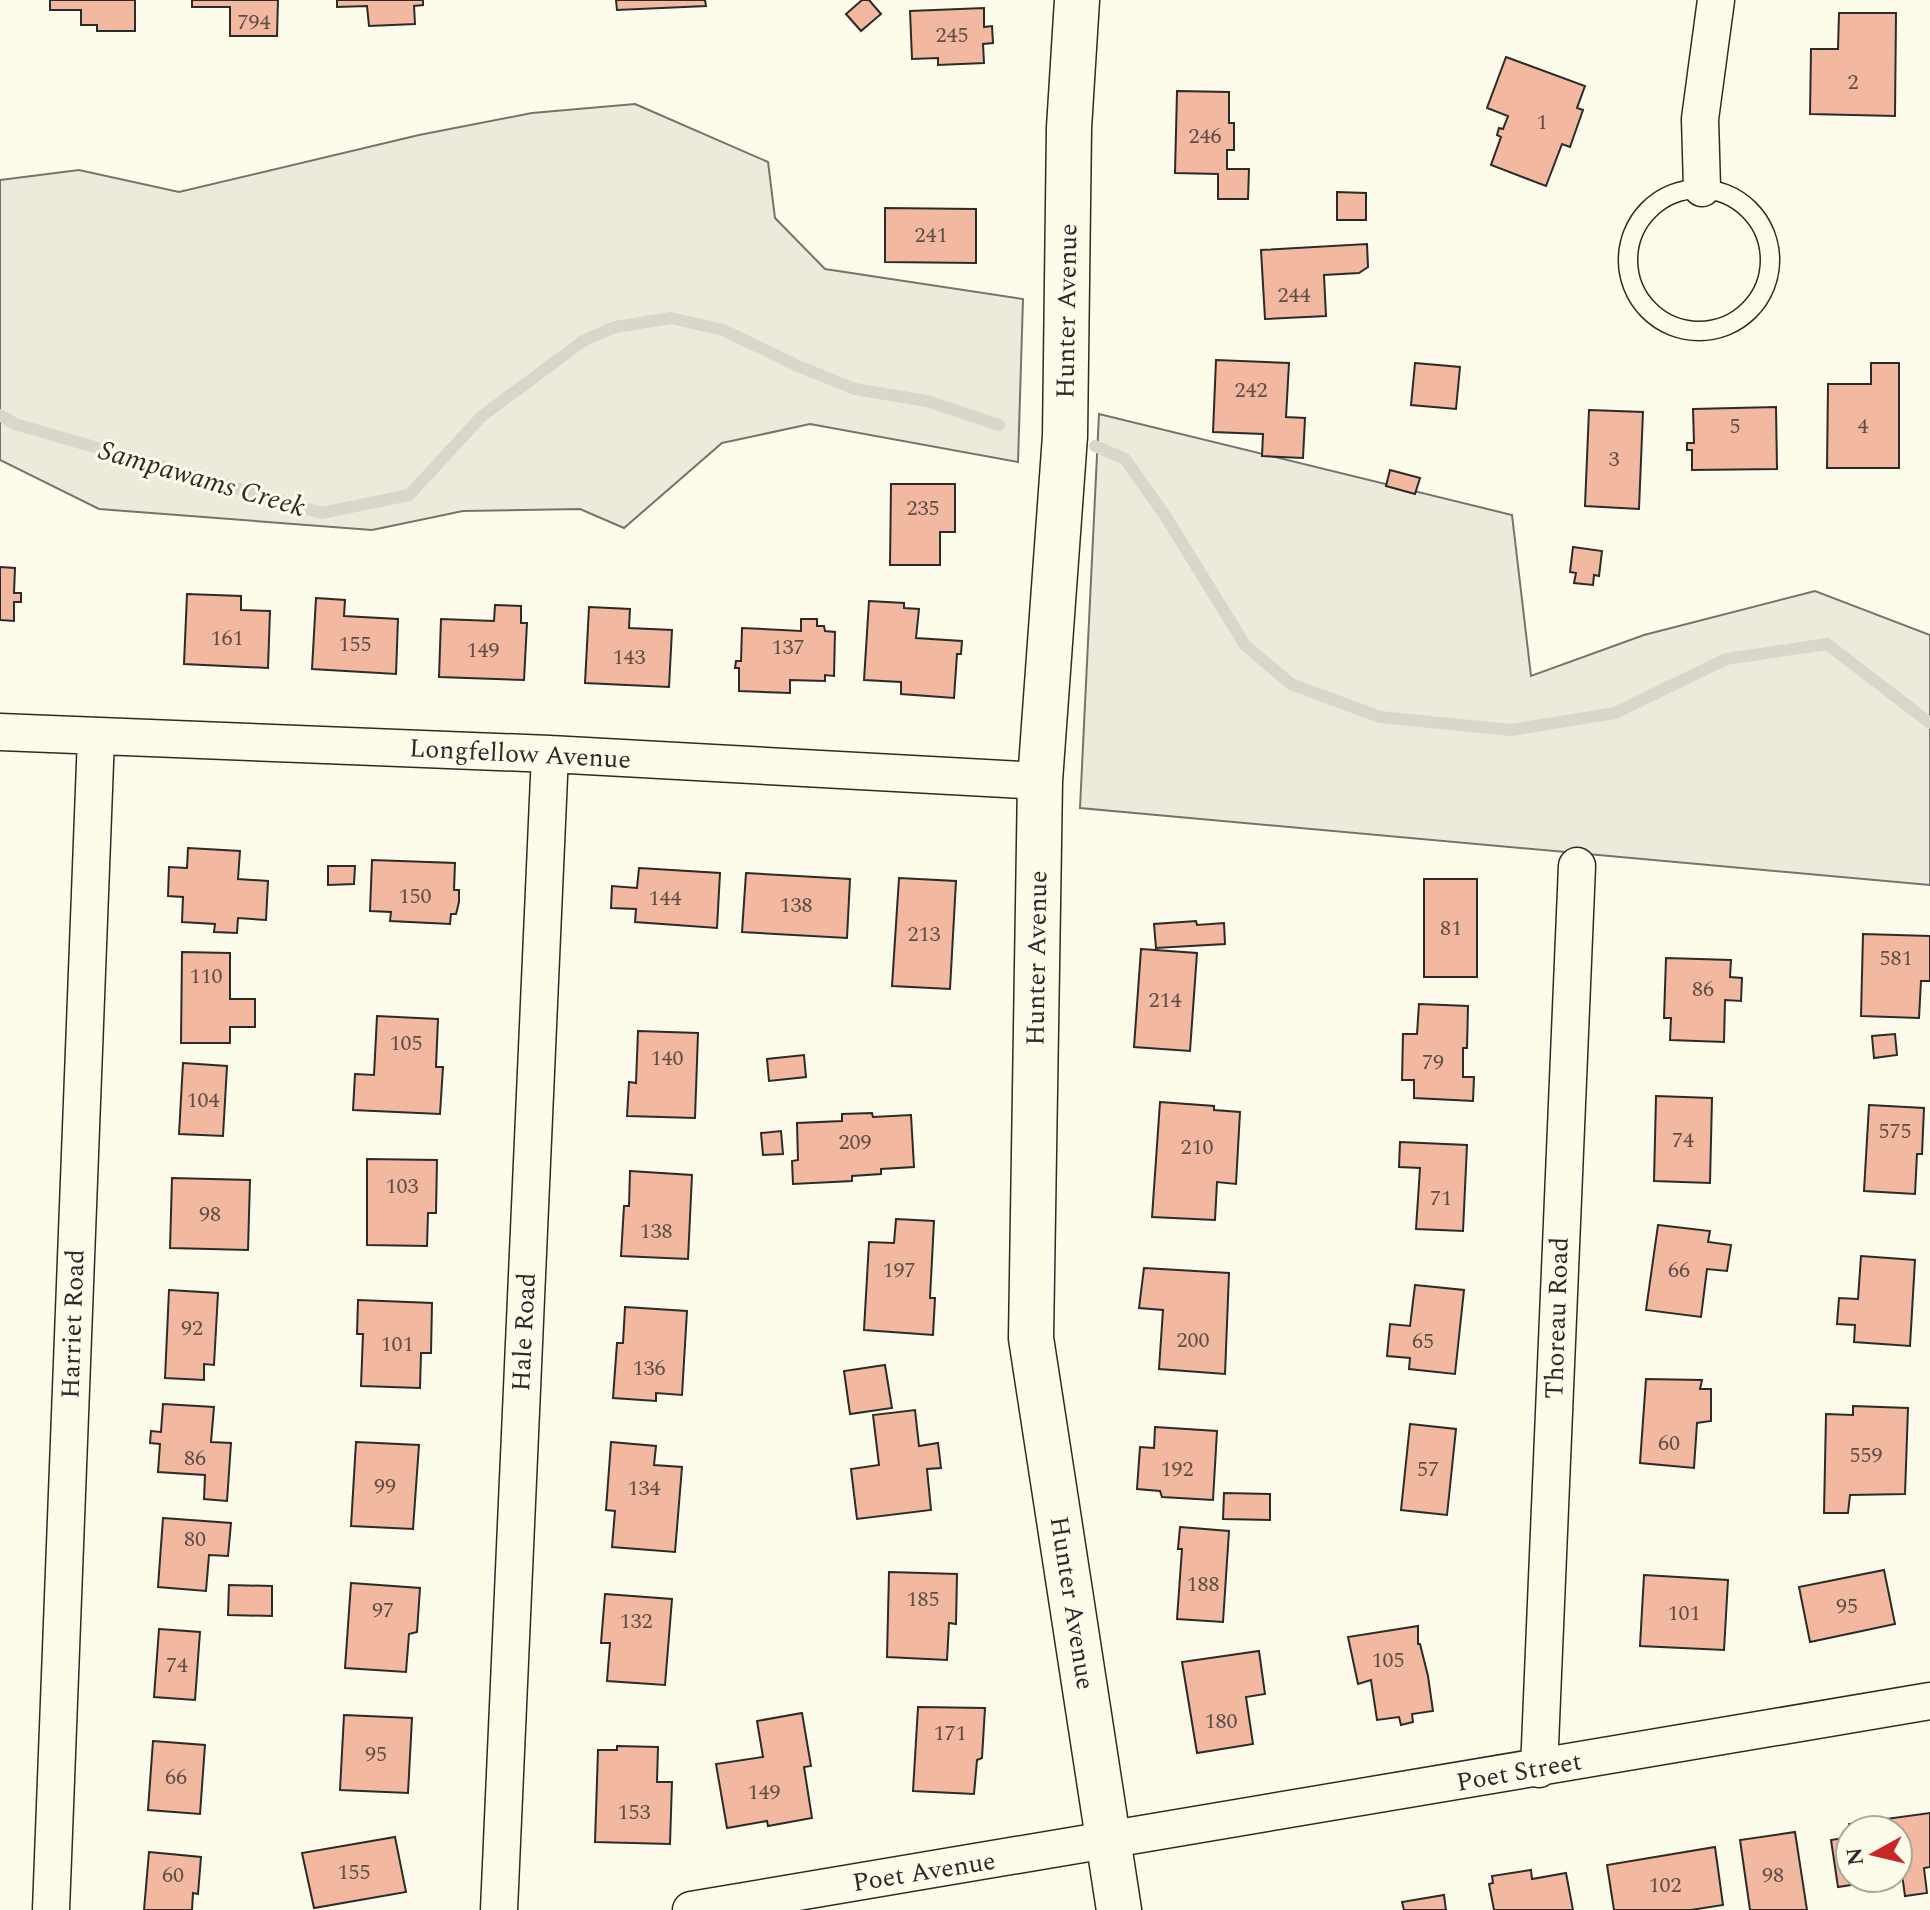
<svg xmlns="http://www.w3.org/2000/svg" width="1930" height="1910" font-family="Spectral,serif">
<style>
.green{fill:#ecebdb;stroke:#74746e;stroke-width:2}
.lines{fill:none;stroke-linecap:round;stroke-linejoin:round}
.stream{stroke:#d8d7c9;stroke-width:12}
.building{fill:#f2b8a0;stroke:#2b2b2b;stroke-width:2}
.service-casing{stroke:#2b2b2b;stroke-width:21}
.minor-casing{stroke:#2b2b2b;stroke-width:39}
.tertiary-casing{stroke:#2b2b2b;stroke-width:47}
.service{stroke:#fdfbea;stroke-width:18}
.minor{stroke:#fdfbea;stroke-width:36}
.tertiary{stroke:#fdfbea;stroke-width:44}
.labels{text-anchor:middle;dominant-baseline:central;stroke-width:6;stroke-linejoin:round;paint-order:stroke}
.number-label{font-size:22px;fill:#5d4e48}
.street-label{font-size:26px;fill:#2b2b2b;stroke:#fdfbea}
.water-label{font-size:28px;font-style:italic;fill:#2b2b2b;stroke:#fdfbea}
</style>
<rect width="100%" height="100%" fill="#fdfbea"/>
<path class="green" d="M635,104L768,162L775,218L825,269L1023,299L1018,462L810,424L722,443L624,528L580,509L463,511L372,530L99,509L0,460V180L79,170L179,192L419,135L532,113Z
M1099,414L1512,515L1531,676L1644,635L1815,591L1930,635V885L1080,808Z"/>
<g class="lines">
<path class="stream" d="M0,415L15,424L322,513L409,495L482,416L583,341L615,327L671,318L723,330L798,366L855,389L927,401L999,425
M1095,446L1125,459L1166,517L1245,645L1291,684L1380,717L1511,730L1615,713L1726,659L1827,644L1930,723"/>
</g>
<path class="building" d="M50,0H135V31H97V25H81V10H50Z
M192,0H278L277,36H230V7H192Z
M337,0H423V5L414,6L415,24L369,26L367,6L337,7Z
M616,0H705L706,6L617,10Z
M862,0H869L881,14L861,31L846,14Z
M984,8V27L992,26L993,43L983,44L984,63L938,65V58L912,59L910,11Z
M1839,13H1896L1895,116L1810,114L1811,49H1838Z
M1506,57L1585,86L1577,108L1583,110L1570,147L1562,144L1546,186L1491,165L1501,137L1497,135L1499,128L1503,129L1508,116L1487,108Z
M1177,91L1229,92V123H1234V150H1227V169H1249L1248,199H1218V174L1175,173Z
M1337,192L1366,193V220H1337Z
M885,208L976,209V263L885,262Z
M1367,244L1368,267L1359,273L1324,275L1326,316L1265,319L1261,250Z
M1216,360L1289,363L1286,417L1305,418L1303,458L1262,456L1263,434L1213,432Z
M1415,363L1460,367L1456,409L1411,405Z
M1871,363H1899V468H1827L1828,384H1871Z
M1776,407L1777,469L1692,470V450H1687V443H1694L1693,409Z
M1589,410L1643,412L1639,509L1585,506Z
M1390,470L1420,478L1415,494L1386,486Z
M891,484H955V532H940V565H890Z
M1573,547L1602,551L1599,576L1594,575L1593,585L1574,583L1576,573L1570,572Z
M0,567L15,568L14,593H21V602H14V621L0,620Z
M187,594L241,596V610L270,611L268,668L184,664Z
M316,598L345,600L344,616L398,619L396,674L312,669Z
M869,601L904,603V608L919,609L916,638L962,641L961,654H957L954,698L901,694V682L864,680Z
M495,605L521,606V623H527L524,680L439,677L441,619L494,621Z
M589,607L630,609L629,628L672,630L669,687L585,683Z
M801,619H817V626H824L825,631L835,632L834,676L825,675V681L790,680V693L739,691V668H735L736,661H741L742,628L801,631Z
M188,848L240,851L238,879L268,881L266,920L238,918L237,933L214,932L215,924L182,922L183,897L168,896L169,867L187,868Z
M372,860L455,863L454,890H459V902L456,914H451L450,924L390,921L391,912L370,911Z
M328,866H355L354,884L328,885Z
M639,868L720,873L717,928L635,922L636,909L611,908L612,886L637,888Z
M746,873L850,879L847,938L742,932Z
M899,878L956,881L950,989L892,986Z
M1424,879H1477V977H1424Z
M1196,921L1197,925L1224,923L1225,944L1156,948L1154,924Z
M1863,934L1930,936V981H1921L1919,1018L1861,1016Z
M1141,949L1197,953L1190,1051L1134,1047Z
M182,952L230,953V999H255V1027H230V1043H181Z
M1666,958L1731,960L1730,977L1742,978L1741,1001L1725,1000L1724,1042L1670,1040L1671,1018H1664Z
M1419,1004L1468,1006L1467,1048H1463V1077H1474L1473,1101L1414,1098V1080H1402L1403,1034H1417Z
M377,1016L438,1019L436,1067H443L440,1114L353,1110L355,1074L374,1075Z
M638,1031L698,1033L695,1118L627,1116L629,1082L636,1083Z
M1895,1034L1897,1055L1874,1058L1872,1036Z
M804,1055L806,1077L769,1081L767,1059Z
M183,1063L227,1066L223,1136L179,1134Z
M1656,1096L1712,1098L1710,1183L1654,1181Z
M1160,1102L1214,1106V1110L1240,1112L1236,1184L1217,1182L1215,1220L1152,1217Z
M1869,1105L1924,1108L1922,1154H1917L1915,1194L1864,1191Z
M872,1113L873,1117L911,1115L914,1167L881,1169V1174L852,1176V1181L793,1184L792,1161L798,1160L797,1123L842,1121V1114Z
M781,1131L783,1154L763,1155L761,1133Z
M1400,1142L1467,1145L1463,1231L1416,1229L1420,1168L1399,1167Z
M367,1159L437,1160L436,1213H428L427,1246L367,1245Z
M630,1171L692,1175L688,1259L621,1256L624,1206H629Z
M172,1178L250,1180L248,1250L170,1248Z
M896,1219L934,1221L930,1298H935L933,1335L864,1330L869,1242L894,1243Z
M1658,1225L1710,1231L1708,1242L1731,1245L1727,1271L1707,1269L1701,1317L1646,1310Z
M1861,1256L1915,1260L1910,1346L1854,1342L1855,1325L1837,1324L1839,1298L1858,1299Z
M1144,1268L1229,1273L1225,1374L1159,1369L1163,1310L1139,1308Z
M1415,1285L1464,1290L1455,1374L1409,1369L1410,1358L1387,1356L1390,1324L1410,1326Z
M169,1290L218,1293L214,1365L204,1364V1380L165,1378Z
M358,1300L432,1303L431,1353H421L420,1388L361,1386L363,1334H357Z
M625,1307L687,1311L682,1395L656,1393V1401L613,1398L617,1343H623Z
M885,1365L892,1408L850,1414L844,1371Z
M1646,1379L1702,1380L1700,1389H1711V1421L1697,1423L1694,1468L1640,1463Z
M163,1404L214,1407L211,1442L231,1443L227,1501L204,1499L205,1475L158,1472L160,1444L150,1443L151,1431L161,1432Z
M1853,1406L1908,1408L1905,1494L1850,1495L1848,1513H1824L1826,1414L1853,1415Z
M915,1410L919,1446L938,1443L941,1468L927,1469L931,1510L857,1519L851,1469L879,1465L873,1415Z
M1410,1424L1456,1429L1447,1515L1401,1510Z
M1155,1427L1217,1431L1213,1500L1162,1497L1160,1491L1137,1489L1140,1447L1154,1448Z
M356,1442L419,1445L413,1529L351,1526Z
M611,1442L656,1446L654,1465L682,1467L675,1552L612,1547L615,1511L606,1510Z
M1224,1493L1270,1494V1520L1223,1519Z
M163,1518L231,1523L228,1556L209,1555L206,1591L158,1587Z
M1180,1527L1229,1531L1223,1622L1177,1619L1182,1549H1178Z
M1884,1570L1895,1624L1810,1642L1799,1587Z
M889,1572L957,1574L956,1624L949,1623L947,1660L887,1657Z
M1644,1575L1728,1580L1724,1650L1640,1646Z
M351,1583L420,1588L417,1632L409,1634L406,1672L345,1668Z
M229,1585L272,1586V1616L228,1615Z
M605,1594L672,1599L665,1685L607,1681L610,1643H601Z
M1418,1626V1644H1420L1428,1676L1433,1711L1412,1714L1413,1722L1401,1725L1399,1717L1377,1720L1371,1680L1358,1684L1348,1637Z
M159,1629L200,1632L195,1700L154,1697Z
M1259,1651L1265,1694L1246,1697L1253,1744L1197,1753L1182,1662Z
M918,1707L985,1708L982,1758L977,1760L974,1794L913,1791Z
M802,1713L811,1766L804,1767L812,1818L768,1826L767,1821L727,1828L716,1764L763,1757L757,1721Z
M344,1715L412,1718L408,1793L340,1790Z
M153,1741L205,1745L200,1814L148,1810Z
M617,1746L658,1747L657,1782H672L670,1844L595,1842L598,1750H617Z
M1930,1813V1867L1924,1868L1927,1893L1905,1896L1902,1874H1898V1830H1850L1849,1824Z
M1795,1832L1807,1910H1750L1740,1840Z
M395,1837L406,1892L314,1908L302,1853Z
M1850,1837V1878H1872L1858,1880L1857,1884L1838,1887L1831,1840Z
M1715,1847L1723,1905L1691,1910H1614L1607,1865Z
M149,1852L201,1857L198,1894L193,1893L192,1910H144Z
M1531,1870L1532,1879L1566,1873L1573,1910H1494L1489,1884L1493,1883L1492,1876Z
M1444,1895L1446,1910H1404L1402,1902Z"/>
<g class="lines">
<defs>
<path id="service" d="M1628 260a71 71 0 1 1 142 0a71 71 0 1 1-142 0Z"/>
<path id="minor" d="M1702,188L1700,119L1716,0
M0,732L550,754L1040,781
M1539,1769L1577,866
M51,1910L96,737
M499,1910L550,754
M691,1910L1930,1701"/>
<path id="tertiary" d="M1077,0L1069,128L1065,436L1040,781L1031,1338L1119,1910"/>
</defs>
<use href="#service" class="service-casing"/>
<use href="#minor" class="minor-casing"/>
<use href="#tertiary" class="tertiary-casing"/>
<use href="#service" class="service"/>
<use href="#minor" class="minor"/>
<use href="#tertiary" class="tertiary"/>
</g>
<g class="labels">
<g class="number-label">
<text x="254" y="22">794</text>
<text x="952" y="35">245</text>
<text x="1853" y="82">2</text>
<text x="1542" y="122">1</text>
<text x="1205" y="136">246</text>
<text x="931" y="235">241</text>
<text x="1294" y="295">244</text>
<text x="1251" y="390">242</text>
<text x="1735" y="426">5</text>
<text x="1863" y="426">4</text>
<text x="1614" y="459">3</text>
<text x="923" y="508">235</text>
<text x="227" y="638">161</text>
<text x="355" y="644">155</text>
<text x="788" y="647">137</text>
<text x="483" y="650">149</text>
<text x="629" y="657">143</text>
<text x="415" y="896">150</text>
<text x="665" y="898">144</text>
<text x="796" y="905">138</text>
<text x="1451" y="928">81</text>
<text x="924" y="934">213</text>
<text x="1896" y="958">581</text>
<text x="206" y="976">110</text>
<text x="1703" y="989">86</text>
<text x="1165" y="1000">214</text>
<text x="406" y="1043">105</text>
<text x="667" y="1058">140</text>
<text x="1433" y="1062">79</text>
<text x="203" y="1100">104</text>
<text x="1895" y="1131">575</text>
<text x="1683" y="1140">74</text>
<text x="855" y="1142">209</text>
<text x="1197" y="1147">210</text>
<text x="402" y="1186">103</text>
<text x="1441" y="1198">71</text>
<text x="210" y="1214">98</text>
<text x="656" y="1231">138</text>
<text x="899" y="1270">197</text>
<text x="1679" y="1270">66</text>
<text x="192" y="1328">92</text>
<text x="1193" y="1340">200</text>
<text x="1423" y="1341">65</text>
<text x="397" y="1344">101</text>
<text x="649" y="1368">136</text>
<text x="1669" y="1443">60</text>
<text x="1866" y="1455">559</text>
<text x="195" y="1458">86</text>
<text x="1177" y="1469">192</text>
<text x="1428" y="1469">57</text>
<text x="385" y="1486">99</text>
<text x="644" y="1488">134</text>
<text x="195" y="1539">80</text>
<text x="1203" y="1584">188</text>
<text x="923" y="1599">185</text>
<text x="1847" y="1606">95</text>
<text x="383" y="1610">97</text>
<text x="1684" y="1613">101</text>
<text x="636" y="1621">132</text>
<text x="1388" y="1660">105</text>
<text x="177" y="1665">74</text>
<text x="1221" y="1721">180</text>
<text x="950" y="1733">171</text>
<text x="376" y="1754">95</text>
<text x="176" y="1777">66</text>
<text x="764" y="1792">149</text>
<text x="634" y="1812">153</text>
<text x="354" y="1872">155</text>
<text x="173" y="1875">60</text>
<text x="1773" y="1875">98</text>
<text x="1665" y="1885">102</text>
</g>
<g class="street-label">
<text transform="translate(1067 311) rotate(-89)">Hunter Avenue</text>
<text transform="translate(520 754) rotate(3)">Longfellow Avenue</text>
<text transform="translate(1037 958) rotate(-89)">Hunter Avenue</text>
<text transform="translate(1557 1318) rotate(-88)">Thoreau Road</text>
<text transform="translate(73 1324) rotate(-88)">Harriet Road</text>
<text transform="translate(524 1332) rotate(-87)">Hale Road</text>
<text transform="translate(1072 1603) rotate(81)">Hunter Avenue</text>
<text transform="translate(1519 1772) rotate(-10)">Poet Street</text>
<text transform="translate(924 1872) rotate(-9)">Poet Avenue</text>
</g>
<g class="water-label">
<text transform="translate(202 479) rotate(16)">Sampawams Creek</text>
</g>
</g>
<g transform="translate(1874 1854) rotate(262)"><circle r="38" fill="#fdfbea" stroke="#a9a89e" stroke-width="2"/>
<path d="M0-6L14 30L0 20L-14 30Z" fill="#c62828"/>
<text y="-12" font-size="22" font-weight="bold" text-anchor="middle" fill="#2b2b2b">N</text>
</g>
</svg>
